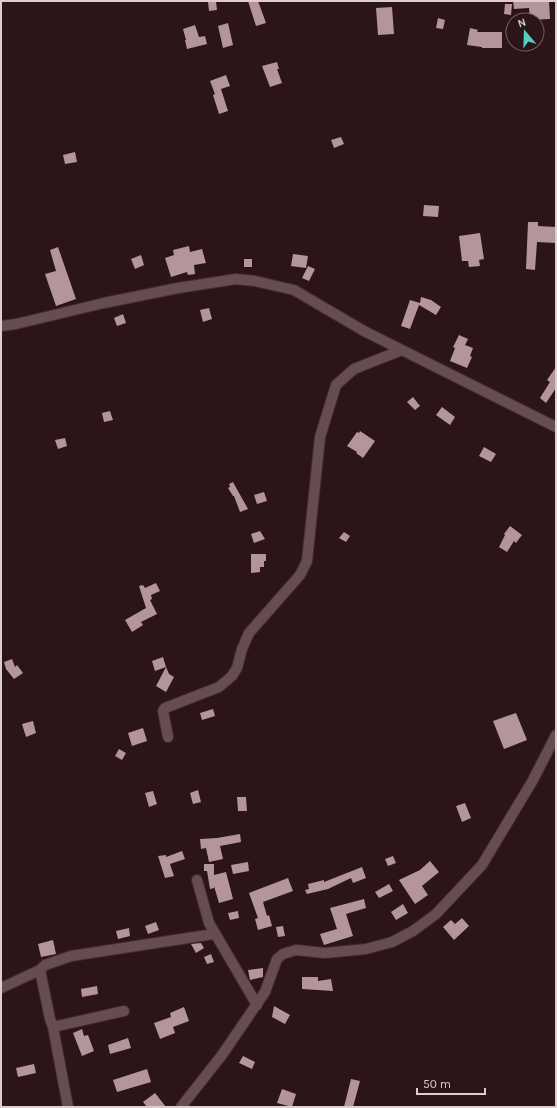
<svg xmlns="http://www.w3.org/2000/svg" width="557" height="1108" font-family="Karla,sans-serif">
<style>
.building{fill:#b4969a}
.lines{fill:none;stroke-linecap:round;stroke-linejoin:round}
.minor-casing{stroke:#3f2f30;stroke-width:12}
.minor{stroke:#674c50;stroke-width:10}
</style>
<rect width="100%" height="100%" fill="#2b1518"/>
<path class="building" d="M248,1H258L266,23L256,26Z
M513,1H549L550,19L530,20L529,8L514,9Z
M208,2H216L217,10L209,11Z
M505,4H512L511,15L504,14Z
M392,7L394,34L378,35L376,8Z
M438,18L445,20L443,29L436,28Z
M228,23L233,45L223,48L218,26Z
M195,25L199,37L205,36L207,44L187,49L185,40H186L183,29Z
M470,28L478,30L477,32H502V48H482V47L467,45Z
M277,62L279,69H277L282,83L270,87L262,66Z
M226,75L230,86L221,89L228,111L219,114L213,95L215,94L210,81Z
M341,137L344,144L334,148L331,140Z
M75,152L77,162L65,164L63,155Z
M424,205L439,206L438,217L423,216Z
M528,222H538V226L556,227V243L537,242L535,270L526,269Z
M480,233L484,259L479,260L480,266L469,267L468,261H462L459,236Z
M189,246L190,252L202,249L206,263L194,265L195,274L188,275L187,272L171,277L165,258L174,255L173,250Z
M58,247L76,299L56,306L45,274L56,271L50,250Z
M293,254L308,256L306,268L291,266Z
M141,255L144,265L135,269L131,259Z
M244,259H252V267H244Z
M308,266L315,269L309,281L302,278Z
M421,297L431,300L441,307L436,315L419,305L410,329L401,326L410,300L420,303Z
M209,308L212,319L203,322L200,310Z
M123,314L126,323L117,326L114,318Z
M459,335L468,339L465,345L473,348L470,356L472,357L467,368L450,361L455,348L453,347Z
M556,367V388L546,403L540,398L550,382L547,380Z
M413,397L420,406L415,410L407,402Z
M442,407L455,417L450,425L436,415Z
M110,411L113,420L104,422L102,413Z
M360,431L375,441L363,458L356,453L357,452L347,446L357,432L359,433Z
M65,438L67,446L58,449L55,440Z
M484,447L496,454L491,462L479,456Z
M233,482L234,484L248,509L240,512L234,496H233L228,488L230,487L229,484Z
M264,492L267,501L257,504L254,495Z
M510,526L522,535L516,543L514,541L507,552L499,547L505,535L504,534Z
M260,531L265,539L254,543L251,534Z
M344,532L350,536L346,542L339,538Z
M251,554H266V561H264V567H260V572L251,573Z
M156,583L160,591L151,595L152,599L150,600L157,614L141,622L143,625L132,632L125,620L146,608L139,586L143,585L145,588Z
M163,657L166,667L155,671L152,661Z
M12,659L15,667L17,665L23,673L14,679L6,669L4,662Z
M166,667L169,674L174,677L166,692L156,686Z
M213,709L215,716L202,720L200,713Z
M516,713L527,740L504,749L493,721Z
M33,721L36,733L26,737L22,724Z
M143,728L147,741L132,746L128,733Z
M119,749L126,753L122,760L115,756Z
M198,790L201,802L193,804L190,793Z
M153,791L157,804L149,807L145,793Z
M237,797H246L247,811H238Z
M465,803L471,818L462,822L456,806Z
M240,834L241,842L220,846L223,859L209,862L206,848L201,849L200,839L217,838Z
M182,851L185,859L170,864L174,876L165,878L158,856L166,855V857Z
M393,856L396,863L388,866L385,859Z
M430,861L439,872L422,886L428,895L415,904L399,880L420,870Z
M248,862L249,871L233,874L231,865Z
M204,864H214V875L226,872L233,899L219,903L214,886V888L210,889L207,871H204Z
M362,867L366,878L353,883L351,878L328,889L307,894L305,890L309,889L308,884L324,880V882Z
M288,878L293,891L263,902L267,916L269,915L272,926L258,930L255,919L258,918L249,893Z
M389,884L393,891L379,898L375,892Z
M364,899L366,908L346,914L353,936L324,945L320,934L337,929L330,908Z
M403,904L408,913L396,920L391,912Z
M238,911L239,918L230,920L228,913Z
M462,918L469,926L454,940L443,927L451,920L455,924Z
M156,922L159,930L148,934L145,926Z
M283,926L285,936L278,937L276,927Z
M129,928L130,936L118,939L116,931Z
M53,940L56,954L41,957L38,944Z
M201,943L204,948L196,953L191,944Z
M211,954L214,962L207,964L204,957Z
M263,968V977L250,980L248,970Z
M302,977H318V981L331,979L333,991L302,989Z
M97,986L98,994L82,997L81,989Z
M274,1006L290,1015L285,1024L272,1017Z
M184,1007L189,1021L173,1027L175,1033L160,1039L154,1023L171,1017L170,1013Z
M82,1029L84,1036L88,1035L94,1051L82,1056L73,1033Z
M128,1038L131,1048L110,1054L108,1045Z
M243,1056L255,1062L252,1069L239,1063Z
M34,1064L36,1073L18,1077L16,1068Z
M147,1069L151,1082L117,1092L113,1080Z
M351,1079L360,1081L353,1107H344Z
M282,1089L296,1094L292,1107L277,1103Z
M155,1093L166,1107H147L143,1102Z"/>
<g class="lines">
<defs>
<path id="minor" d="M1,326L16,324L104,303L178,288L236,279L255,281L294,290L364,331L556,427
M168,737L163,711L165,708L219,687L232,676L237,668L242,649L249,633L300,575L307,561L320,437L336,385L354,369L402,350
M197,880L209,923L257,1005
M40,970L50,1019L53,1027L68,1107
M1,988L40,970L45,965L71,956L214,934
M53,1027L124,1011
M181,1107L222,1055L265,992L277,959L283,954L296,950L325,953L366,949L392,942L413,931L436,914L482,865L533,780L556,735"/>
</defs>
<use href="#minor" class="minor-casing"/>
<use href="#minor" class="minor"/>
</g>
<rect width="557" height="1108" fill="none" stroke="#ddcdce" stroke-width="4"/>
<g transform="translate(525 32) rotate(341)"><circle r="19" fill="#2b1518" stroke="#725f61"/>
<path d="M0-3L7 15L0 10L-7 15Z" fill="#55cec6"/>
<text y="-6" font-size="11" font-weight="bold" text-anchor="middle" fill="#ddcdce">N</text>
</g>
<path d="M417 1088v6h68v-6" fill="none" stroke="#ddcdce" stroke-width="2"/>
<text x="423" y="1088" font-size="12" fill="#ddcdce" stroke="#2b1518" stroke-width="3" paint-order="stroke">50 m</text>
</svg>
